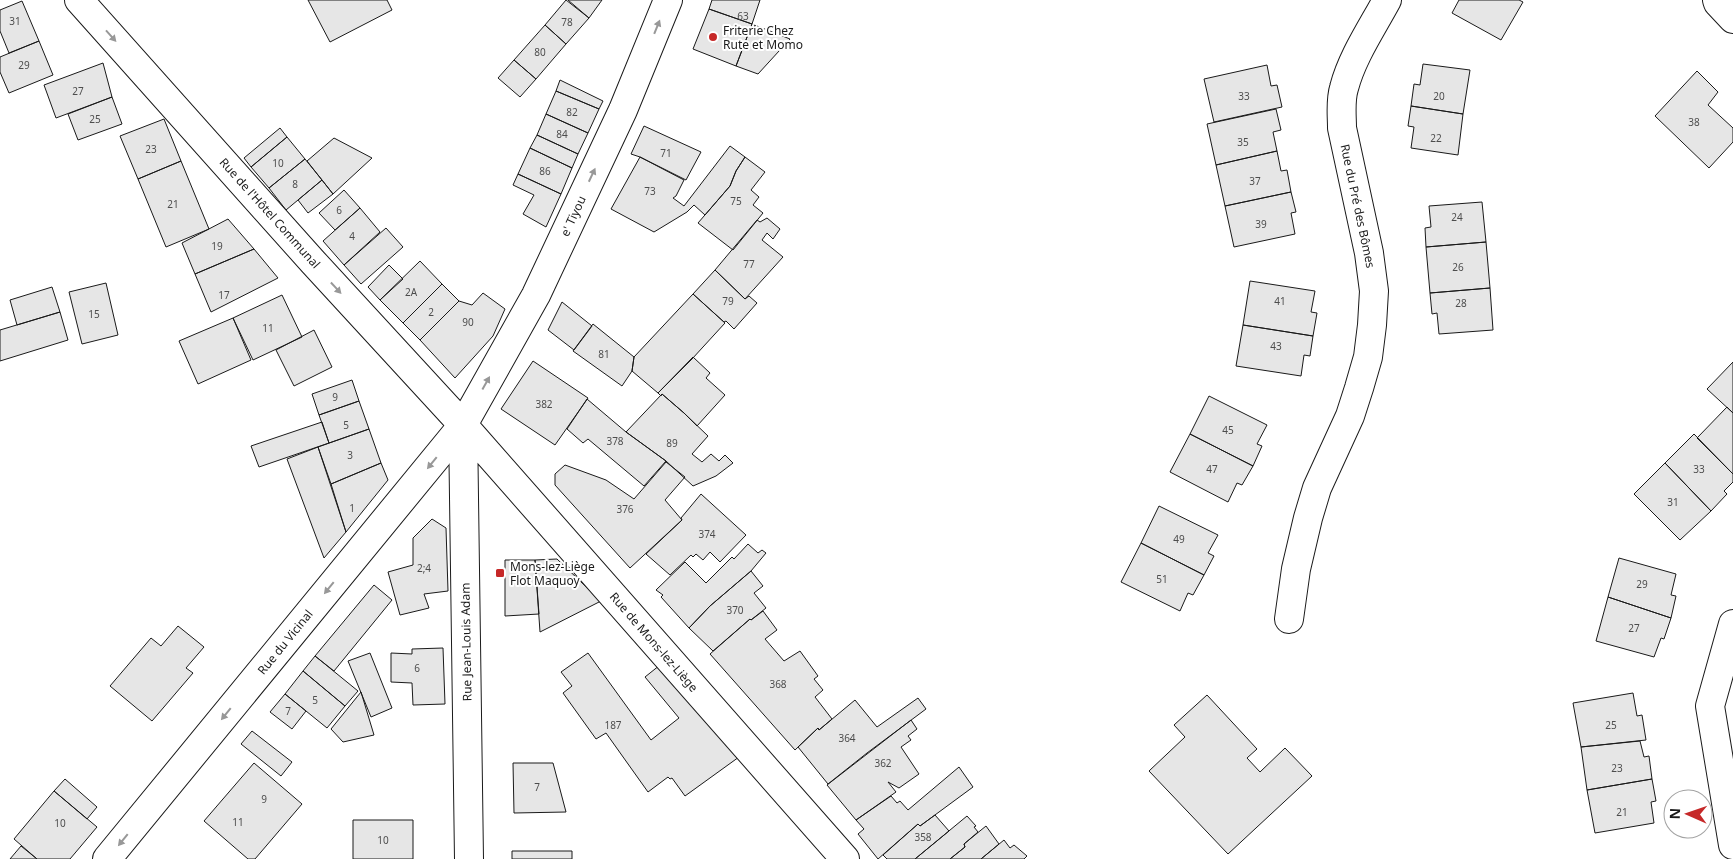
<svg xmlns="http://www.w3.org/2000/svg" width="1733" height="859" font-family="'Noto Sans',sans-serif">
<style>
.building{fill:#e6e6e6;stroke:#1a1a1a}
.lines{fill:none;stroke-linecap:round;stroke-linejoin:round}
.street-casing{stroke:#1a1a1a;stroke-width:30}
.secondary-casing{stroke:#1a1a1a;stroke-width:30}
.street{stroke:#fff;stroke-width:28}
.secondary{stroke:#fff;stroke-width:28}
.oneway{fill:#989898}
.poi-dot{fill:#c62828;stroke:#fff;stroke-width:2}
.labels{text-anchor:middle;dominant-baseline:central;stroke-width:4;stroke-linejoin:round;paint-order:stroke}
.number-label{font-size:10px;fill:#4d4d4d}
.poi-label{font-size:12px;fill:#1a1a1a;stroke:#fff;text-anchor:start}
.street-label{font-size:12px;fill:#1a1a1a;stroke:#fff}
</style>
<rect width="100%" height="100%" fill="#fff"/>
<path class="building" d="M308,0H387L392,10L330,42Z
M566,0L589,18L566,44L545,25Z
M568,0H602L589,18Z
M712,0H760L752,24L709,9Z
M1459,0H1519L1523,2L1501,40L1452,13Z
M22,1L39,41L9,53L0,31V10Z
M709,9L752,24L736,66L693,49Z
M752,24L790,39L758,74L736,66Z
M545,25L566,44L536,79L514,60Z
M39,41L53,75L9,93L0,72V57Z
M514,60L536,79L520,97L498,78Z
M103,63L112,97L56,118L44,85Z
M1423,64L1470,70L1463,114L1411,106L1414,84L1420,85Z
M1267,65L1271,86L1277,85L1282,107L1214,122L1204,79Z
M1697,71L1718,92L1708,105L1733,128V142L1709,168L1655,116Z
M560,80L603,101L599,109L556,91Z
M556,91L599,109L588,133L546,114Z
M112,97L122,124L78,140L68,114Z
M1411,106L1463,114L1458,155L1411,148L1414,127L1408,126Z
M1276,109L1281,130L1273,132L1277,151L1216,165L1207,124Z
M546,114L588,133L578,154L537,135Z
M164,119L181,161L138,179L120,136Z
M644,126L701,152L686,180L640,157L631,154Z
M280,128L287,137L251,167L244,158Z
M537,135L578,154L572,168L530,148Z
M287,137L305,159L269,188L251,167Z
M334,138L372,158L333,194L307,161Z
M730,146L745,157L736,171L730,186L705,215L694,205L687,212L654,232L611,209L640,157L684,180L676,196L673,198L684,206Z
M530,148L572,168L561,194L518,174Z
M1277,151L1281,171L1287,170L1291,192L1225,206L1216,165Z
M745,157L765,172L751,190L759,197L753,205L763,213L733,250L698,223L730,186L736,171Z
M305,159L322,180L286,210L269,188Z
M181,161L209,229L166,247L138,179Z
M518,174L561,194L546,227L523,214L534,195L513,185Z
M322,180L333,194L308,213L298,200Z
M344,190L360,208L335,230L319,213Z
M1291,192L1296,212L1291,213L1295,234L1234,247L1225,206Z
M1482,202L1486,242L1426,247L1425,228L1431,227L1429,206Z
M360,208L380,232L344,265L323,241Z
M767,218L780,229L773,239L767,233L762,240L783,257L745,299L715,270L757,220L760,222Z
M228,219L254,249L195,274L182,243Z
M386,228L403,247L361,284L344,265Z
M1486,242L1490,288L1430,293L1426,247Z
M254,249L278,278L211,312L195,274Z
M420,261L442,284L403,323L380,300Z
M389,265L403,279L380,300L368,287Z
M715,270L745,299L749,296L757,303L734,329L726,321L724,322L693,294Z
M1250,281L1315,291L1311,312L1317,313L1313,336L1243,325Z
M106,283L118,335L82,344L69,292Z
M442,284L459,301L420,340L403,323Z
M52,287L60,312L17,325L10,300Z
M1490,288L1493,330L1439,334L1437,313L1432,314L1430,293Z
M483,293L505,309L493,336L455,378L420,340L459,301L472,305Z
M693,294L725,323L692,359L658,393L632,371L634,357Z
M282,295L302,337L253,360L233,318Z
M562,302L592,326L574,350L548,330Z
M60,312L68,340L0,361V330Z
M233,318L251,360L198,384L179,341Z
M593,324L634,357L632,371L622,386L573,351Z
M1243,325L1313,336L1310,356L1304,355L1301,376L1236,366Z
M314,330L332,367L294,386L276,350Z
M693,357L710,373L706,378L725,395L697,426L684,413L662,394L661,396L658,393Z
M533,361L588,398L555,445L501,409Z
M1733,362V413L1707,389Z
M352,380L359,401L319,415L312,394Z
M662,394L684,413L708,436L692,454L702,462L711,454L719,461L725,455L733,463L716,476L693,486L666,461L626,432Z
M1209,396L1267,425L1257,444L1262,446L1253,466L1190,434Z
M587,399L626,432L666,461L644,486L588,439L583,443L567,429Z
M359,401L369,429L329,443L319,415Z
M1727,407L1733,413V474L1697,438Z
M322,422L329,443L259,467L251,446Z
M369,429L381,463L331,484L318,447Z
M1190,434L1253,466L1242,485L1237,483L1228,502L1170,472Z
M1694,434L1733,474V482L1724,491L1727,494L1711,511L1665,463Z
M318,447L346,532L324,558L287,459Z
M666,462L685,477L665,500L682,520L630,568L555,485V474L565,465L606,480L634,499Z
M381,463L388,480L346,532L331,484Z
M1665,463L1711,511L1680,540L1634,494Z
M701,494L746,535L720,562L710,552L703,560L696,554L693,557L691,555L670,575L646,554L682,520L681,518Z
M1159,506L1218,535L1208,553L1214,556L1204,575L1141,543Z
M432,519L446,528L448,591L424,594L429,608L400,615L388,572L413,565V538Z
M1141,543L1204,575L1193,595L1188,593L1180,611L1121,582Z
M748,544L758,553L762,550L766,553L751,571L710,606L689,628L661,597L663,595L656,590L685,562L706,583L732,557L734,559Z
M1619,558L1676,574L1671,595L1676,596L1671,618L1608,597Z
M557,559L601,601L540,632L535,560Z
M505,560H535L539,614L505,616Z
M751,571L763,586L754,593L766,608L751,620L750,619L713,651L689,628L710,606Z
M374,585L392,600L334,671L315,656Z
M1608,597L1671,618L1664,639L1661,638L1654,657L1596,641Z
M763,611L777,630L765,639L784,661L800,651L818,676L814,679L823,690L815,697L832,719L819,730L818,728L795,750L710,654L750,619L751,620Z
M178,626L204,647L186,668L193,673L152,721L110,686L151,638L161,646Z
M443,648L445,704L413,705L412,683L391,682V653L412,654V649Z
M370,653L392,708L371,717L348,661Z
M588,653L651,740L679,718L645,677L660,665L710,727L715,723L739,757L685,796L672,778L670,779L668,777L648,792L606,733L596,739L563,693L572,686L561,672Z
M315,656L358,691L345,706L303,671Z
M303,671L345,706L327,728L285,694Z
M361,692L374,735L343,742L331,729Z
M1633,693L1637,716L1642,715L1646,740L1581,747L1573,703Z
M285,694L306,711L292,729L270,712Z
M1207,695L1257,749L1247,758L1260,772L1285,748L1312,776L1228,854L1149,771L1185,737L1174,725Z
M918,698L926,709L867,753L828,784L798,747L818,728L819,730L855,700L877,727Z
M911,720L917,729L908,736L911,740L901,747L919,774L899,788L888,782L896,792L856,820L827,785Z
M252,731L292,762L281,776L241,744Z
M1640,741L1644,757L1649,756L1652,779L1587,790L1581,747Z
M254,763L302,804L255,859H248L204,821Z
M513,763H553L566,812L514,813Z
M959,767L973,787L920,826L918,824L878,859L858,834L864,829L856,820L891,796L897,803L900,801L908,810Z
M65,779L97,807L87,819L54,791Z
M1652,779L1656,801L1651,802L1654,823L1595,833L1587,790Z
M54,791L97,827L70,859H37L14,839Z
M935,815L949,831L915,859H887L883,855L918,824L920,826Z
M967,816L976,826L974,827L978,832L964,844L965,847L950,859H915Z
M353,820H413V859H353Z
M986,826L999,844L981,859H950L965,847L964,844Z
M1004,840L1010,848L1014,845L1027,856L1024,859H981Z
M21,846L37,859H10Z
M512,851H572V859H512Z"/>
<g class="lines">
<defs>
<path id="street" d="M1717,0L1718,3L1733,19
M1289,619L1296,569L1308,518L1317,488L1350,416L1359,388L1368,357L1372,325L1374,291L1369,253L1342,128C1342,115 1340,101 1344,88C1352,57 1372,28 1387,0
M1733,624L1710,706L1733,845
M107,859L463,425"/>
<path id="secondary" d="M79,0L313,262L463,425L845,859
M463,425L536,295L623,110L668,0
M463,425L469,859"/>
</defs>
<use href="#street" class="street-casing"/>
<use href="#secondary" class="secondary-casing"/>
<use href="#street" class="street"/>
<use href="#secondary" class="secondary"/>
</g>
<defs><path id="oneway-solid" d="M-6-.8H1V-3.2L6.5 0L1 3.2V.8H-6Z" transform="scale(1.25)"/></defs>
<g class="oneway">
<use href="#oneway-solid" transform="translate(657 27) rotate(-68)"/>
<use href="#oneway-solid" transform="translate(111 36) rotate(48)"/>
<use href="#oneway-solid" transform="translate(592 175) rotate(-65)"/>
<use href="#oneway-solid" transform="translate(336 288) rotate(47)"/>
<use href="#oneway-solid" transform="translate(486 383) rotate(-61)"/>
<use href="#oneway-solid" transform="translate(432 463) rotate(129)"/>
<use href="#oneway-solid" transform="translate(329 588) rotate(129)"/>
<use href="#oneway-solid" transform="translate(226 714) rotate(129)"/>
<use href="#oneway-solid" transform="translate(123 840) rotate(129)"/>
</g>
<g class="poi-dot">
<circle cx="713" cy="37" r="5"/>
<rect x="495" y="568" width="10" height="10" rx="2.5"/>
</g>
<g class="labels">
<g class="number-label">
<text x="743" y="16">63</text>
<text x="15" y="21">31</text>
<text x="567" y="22">78</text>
<text x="540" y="52">80</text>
<text x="24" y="65">29</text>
<text x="78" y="91">27</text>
<text x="1244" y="96">33</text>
<text x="1439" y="96">20</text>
<text x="572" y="112">82</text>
<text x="95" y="119">25</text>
<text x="1694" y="122">38</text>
<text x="562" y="134">84</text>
<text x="1436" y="138">22</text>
<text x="1243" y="142">35</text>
<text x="151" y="149">23</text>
<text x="666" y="153">71</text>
<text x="278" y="163">10</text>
<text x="545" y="171">86</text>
<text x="1255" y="181">37</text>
<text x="295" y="184">8</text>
<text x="650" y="191">73</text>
<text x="736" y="201">75</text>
<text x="173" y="204">21</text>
<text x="339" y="210">6</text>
<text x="1457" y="217">24</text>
<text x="1261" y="224">39</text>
<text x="352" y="236">4</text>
<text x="217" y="246">19</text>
<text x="749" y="264">77</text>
<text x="1458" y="267">26</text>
<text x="411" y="292">2A</text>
<text x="224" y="295">17</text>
<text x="728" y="301">79</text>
<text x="1280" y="301">41</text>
<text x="1461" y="303">28</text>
<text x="431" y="312">2</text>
<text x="94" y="314">15</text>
<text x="468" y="322">90</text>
<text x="268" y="328">11</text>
<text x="1276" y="346">43</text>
<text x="604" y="354">81</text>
<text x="335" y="397">9</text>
<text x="544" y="404">382</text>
<text x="346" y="425">5</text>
<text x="1228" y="430">45</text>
<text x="615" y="441">378</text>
<text x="672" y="443">89</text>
<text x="350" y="455">3</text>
<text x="1212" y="469">47</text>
<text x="1699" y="469">33</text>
<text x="1673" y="502">31</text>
<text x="352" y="508">1</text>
<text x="625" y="509">376</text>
<text x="707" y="534">374</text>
<text x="1179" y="539">49</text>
<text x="424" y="568">2;4</text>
<text x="1162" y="579">51</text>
<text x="1642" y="584">29</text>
<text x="735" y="610">370</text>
<text x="1634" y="628">27</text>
<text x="417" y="668">6</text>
<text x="778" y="684">368</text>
<text x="315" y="700">5</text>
<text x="288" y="711">7</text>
<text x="613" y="725">187</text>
<text x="1611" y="725">25</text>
<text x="847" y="738">364</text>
<text x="883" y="763">362</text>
<text x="1617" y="768">23</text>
<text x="537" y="787">7</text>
<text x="264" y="799">9</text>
<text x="1622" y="812">21</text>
<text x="238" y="822">11</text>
<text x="60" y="823">10</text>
<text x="923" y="837">358</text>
<text x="383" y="840">10</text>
</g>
<g class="poi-label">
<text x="723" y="30">Friterie Chez<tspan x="723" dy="14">Rute et Momo</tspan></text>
<text x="510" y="566">Mons-lez-Liège<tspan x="510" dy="14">Flot Maquoy</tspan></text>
</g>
<g class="street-label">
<text transform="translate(1358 206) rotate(78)">Rue du Pré des Bômes</text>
<text transform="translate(270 213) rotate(48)">Rue de l'Hôtel Communal</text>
<text transform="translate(573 216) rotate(-65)">e' Tiyou</text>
<text transform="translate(285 642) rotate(-51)">Rue du Vicinal</text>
<text transform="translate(466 642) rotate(-91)">Rue Jean-Louis Adam</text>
<text transform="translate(654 642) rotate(49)">Rue de Mons-lez-Liège</text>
</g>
</g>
<g transform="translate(1688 814) rotate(272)"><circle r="24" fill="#ffffff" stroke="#a3a3a3"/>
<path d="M0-4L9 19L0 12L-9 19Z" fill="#c62828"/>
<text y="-8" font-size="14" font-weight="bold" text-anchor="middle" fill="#1a1a1a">N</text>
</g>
</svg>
